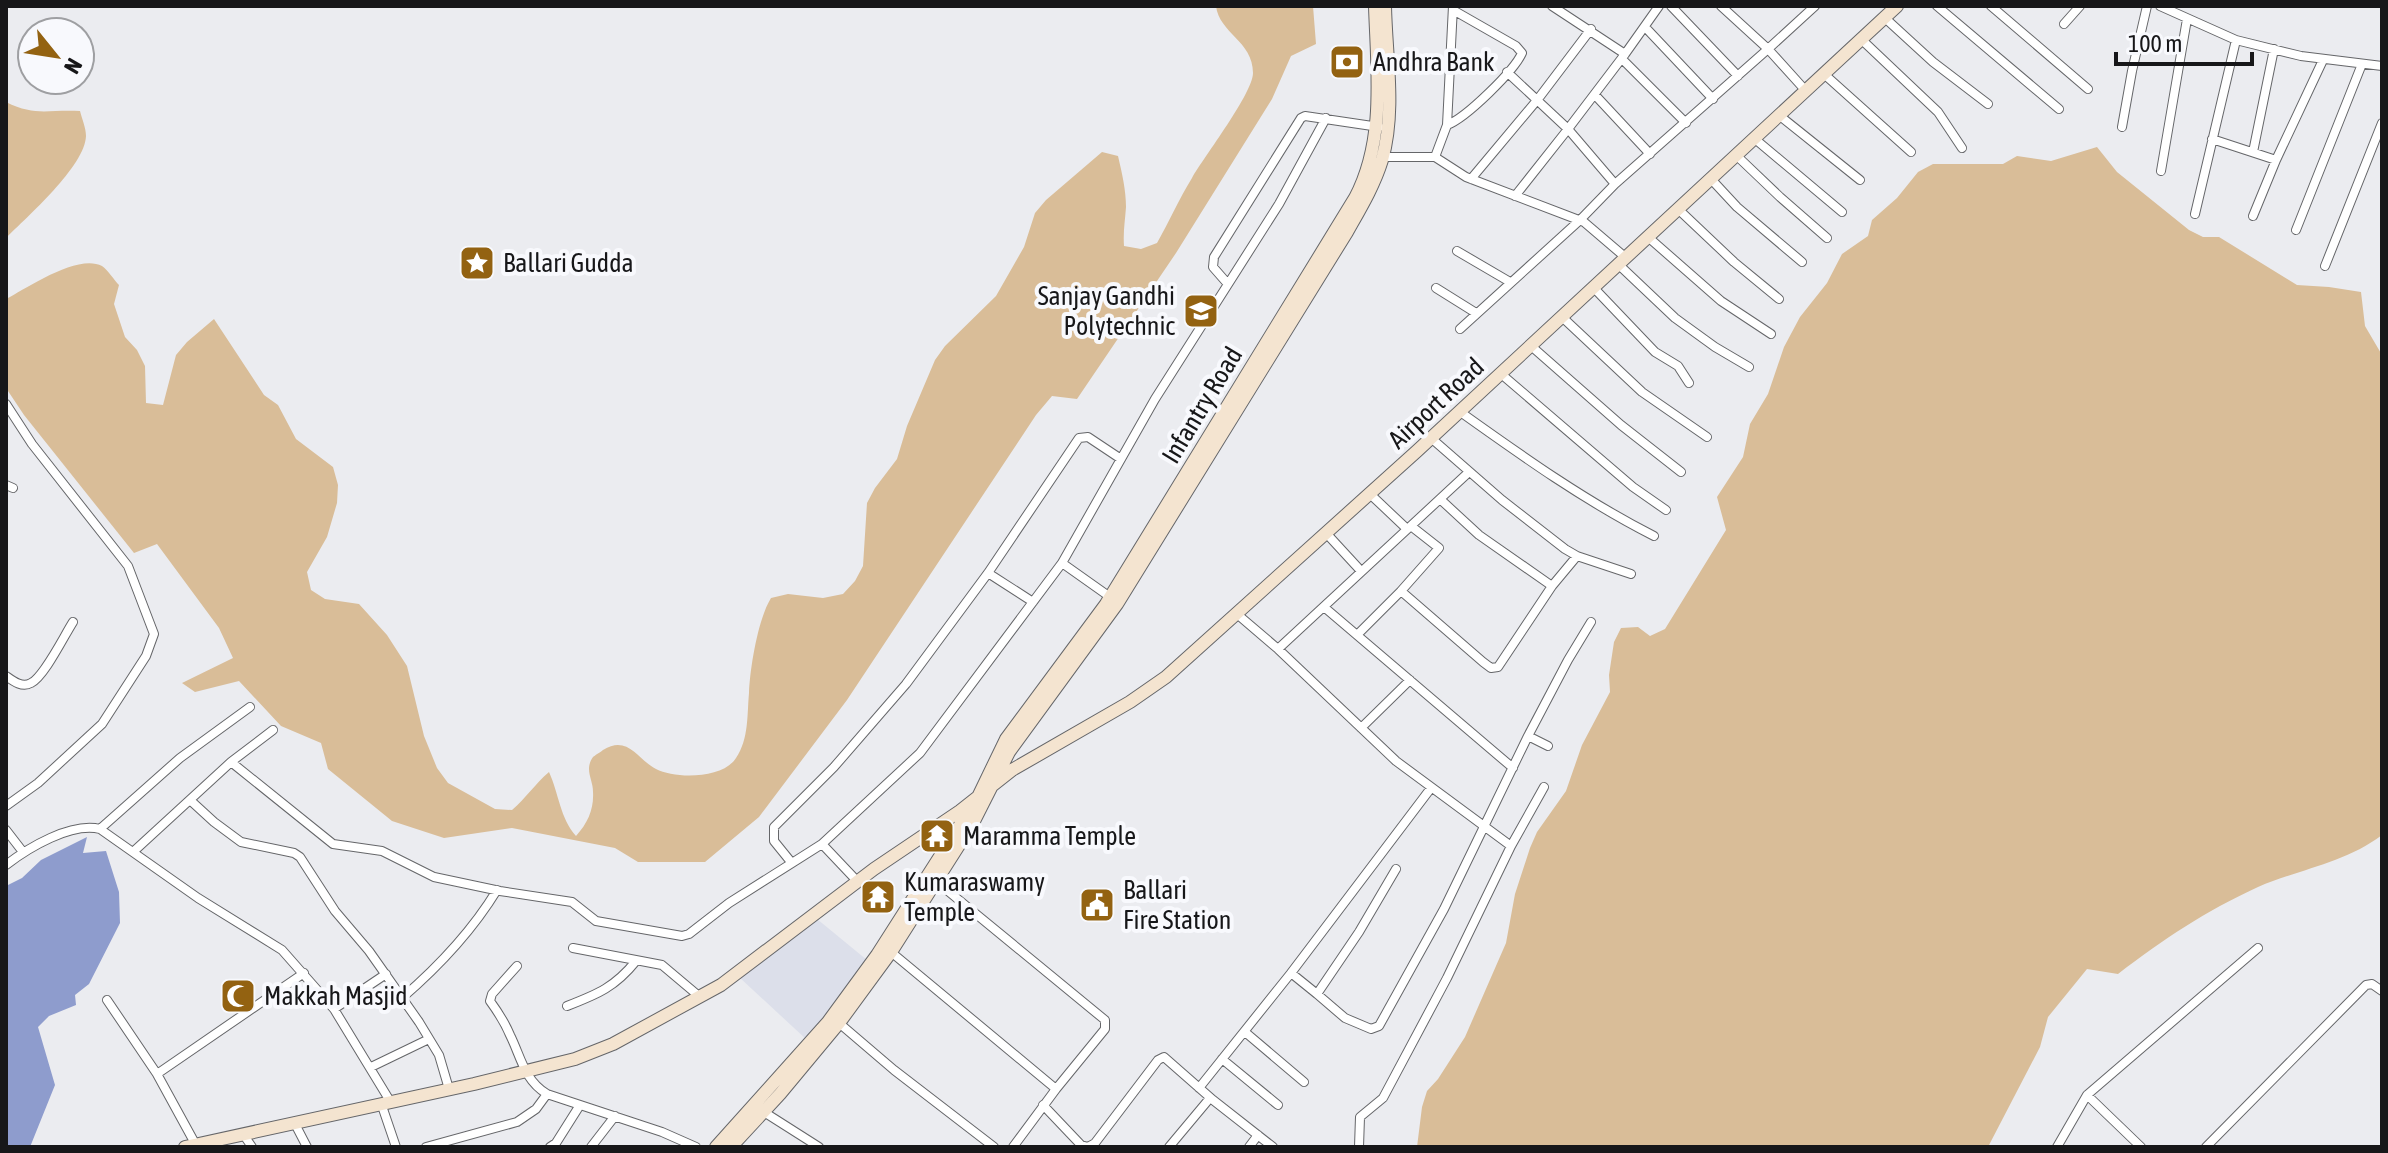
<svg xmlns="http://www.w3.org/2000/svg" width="2388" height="1153" font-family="'Asap Condensed',sans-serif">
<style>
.built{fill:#dcdfea}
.green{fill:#d9bd98}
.water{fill:#8e9ccd}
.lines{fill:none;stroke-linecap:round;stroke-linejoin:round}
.street-casing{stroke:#656669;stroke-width:10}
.secondary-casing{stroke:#656669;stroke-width:14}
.street{stroke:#fff;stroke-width:8}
.secondary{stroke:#f4e4d0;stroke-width:12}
.labels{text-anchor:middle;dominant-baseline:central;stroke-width:8;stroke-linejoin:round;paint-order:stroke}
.poi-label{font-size:26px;fill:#171719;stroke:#f8f9fd;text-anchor:start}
.street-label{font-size:26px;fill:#171719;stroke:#f8f9fd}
</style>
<rect width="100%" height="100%" fill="#ebecf0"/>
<path class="built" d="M817,919L867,960L807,1040L739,977Z"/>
<path class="green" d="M1216,6H1313L1316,44L1291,56L1272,99L1176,253L1077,399L1052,396L1036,415L847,700L759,817L705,862H638L615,848L512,828L444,838L392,821L328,769L321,743L281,726L239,681L195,692L182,683L233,658L219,628L157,544L134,553L24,415L6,388V299C27,288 78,253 102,266C108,270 114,280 119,285L114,304L125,337L137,350L145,366L146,403L163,405L176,355L187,342L214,319L264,395L278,405L296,439L333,467L338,485L337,503L327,537L307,572L311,590L325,599L359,604L387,635L407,666L424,736L437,768L448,783L495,809L512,810C526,798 535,784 549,772C559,794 560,818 576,836C588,823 594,809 593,792C593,779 584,770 593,757C594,756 602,751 603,750C628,734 638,760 656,769C675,779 723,779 736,758C749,739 747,715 749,693C750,668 758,619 771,598L788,594L823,598L843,594L855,581L863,566L867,503L875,488L897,459L907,426L935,360L945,346L996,296L1024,247L1035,213L1046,200L1102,152L1118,156C1122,173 1126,190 1126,207C1125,221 1123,232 1124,246L1141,249L1157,243C1169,222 1179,199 1192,178C1204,157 1253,93 1253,73C1253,41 1219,33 1216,6Z
M6,102C36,117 49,109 80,111C82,119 86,128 86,136C85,166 27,217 6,238Z
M2097,147L2117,172L2189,230L2203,237H2219L2297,285L2329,287L2361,292L2365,326L2382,355V835C2345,863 2300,869 2258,887C2204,912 2165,938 2118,974L2087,969L2048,1017L2040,1047L1988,1147H1417L1422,1107L1427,1091L1438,1079L1465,1037L1506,943L1515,894L1530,848L1537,832L1566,791L1582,745L1610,692L1609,675L1614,642L1621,628L1638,627L1650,636L1665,629L1726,530L1717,497L1743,457L1750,424L1768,394L1784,347L1800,317L1827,283L1842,254L1868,236L1872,220L1897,198L1918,172L1933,164H2003L2017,156L2051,161Z"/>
<path class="water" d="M87,837L83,853L106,851L119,892L120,923L89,984L75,995L76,1005L49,1016L38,1027L55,1085L30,1147H6V886L22,878L41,860Z"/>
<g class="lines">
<defs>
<path id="street" d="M1552,6L1625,54L1568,129L1615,184
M1671,6L1738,76
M1721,6L1768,49L1815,6
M1937,6L2059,109
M1991,6L2088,89
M2160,6L2236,40L2301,56L2382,66
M1885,18L1933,62L1988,104
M2064,24L2080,6
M1645,27L1713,99
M1862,40L1938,112L1962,148
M1625,54L1659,6
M1622,59L1686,123
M1507,72L1568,129L1515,196
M1824,74L1911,152
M1595,95L1650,154
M1780,116L1860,180
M1447,125C1466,118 1514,71 1522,53L1516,46L1453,10
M2122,127L2132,71L2147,6
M1755,139L1842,212
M2212,139L2276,160L2323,60
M2253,152L2274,49
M1737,156L1780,197L1827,238
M1382,157H1435L1447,125L1453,6
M1435,157L1466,177L1584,222L1625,257
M2161,171L2187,19
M1471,179L1538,99L1591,29
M1711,179L1737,207L1802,262
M1678,209L1734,262L1779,299
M2195,214L2236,40
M2253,216L2276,160
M2296,230L2362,64
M1648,237L1721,301L1771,334
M1457,251L1510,282
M1618,264L1675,318L1715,347L1749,367
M2325,266L2382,123
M1227,283L1213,267L1214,257L1301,118L1305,116L1379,127
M1593,287L1655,352L1678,366L1689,383
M1436,288L1476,313
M1561,316L1642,392L1707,437
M1460,329L1580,220L1615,184L1768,49L1806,91
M1530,345L1621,425L1681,472
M1500,373L1633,487L1666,510
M6,404L32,444L128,566L154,634L146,656L102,724L38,783L6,806
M1459,411C1522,456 1585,501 1654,536
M1431,438L1502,500L1565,549L1577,556L1631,574
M6,485L13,488
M1370,494L1407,529
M1411,526L1439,548L1401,591L1483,662L1491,668L1498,667L1552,586L1479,535L1440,499
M1326,533L1361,571
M988,573L1033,602
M1552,586L1577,556
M1110,597L1062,563L1155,399L1279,204L1326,118
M1324,607L1513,768
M1237,614L1278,649L1469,472
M1357,635L1401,591
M1278,649L1396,761L1511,846L1447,978L1383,1098L1360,1117L1359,1147
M6,676C13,681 22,688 31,683C44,677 64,636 73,622
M1361,728L1410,680
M1548,746L1528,736L1568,660L1591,622
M231,762L273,730
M190,800L214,822L241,842L294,853L300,857L335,911L369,951L419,1022L439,1055L449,1089
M100,829L180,758L250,707
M6,830L23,852
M1511,846L1544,787
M133,852L231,762L333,844L382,851L434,877L500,891L572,902L596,921L682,936L689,934L729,903L822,844
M791,862L774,841V827L834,767L906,684L988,573L1079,438L1088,437L1121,459
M6,865C28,848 71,822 100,829L198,898L282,950L334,1009L390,1101
M858,882L822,844L920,753L1062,563
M937,882L1105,1020V1029L1056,1089
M573,948L662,965L700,997
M891,952L1056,1089L1013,1147
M517,966L492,994L490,1001C498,1012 505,1023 510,1035C521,1057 524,1080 547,1094L662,1132L696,1147
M1291,973L1431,788
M1317,994L1345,1018L1371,1029L1379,1026L1444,909L1528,736
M402,998C438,967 472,931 497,890
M107,1000L157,1074
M567,1006C598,994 615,987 636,961
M334,1009L386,974
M839,1023L894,1070L994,1147
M1245,1032L1304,1082
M1222,1059L1278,1105
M371,1067L429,1039
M1199,1088L1291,973L1317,994L1359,932L1396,869
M2087,1095L2258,948
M381,1103L396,1147
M1043,1105L1081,1145L1088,1147L1095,1143L1158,1060L1164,1057L1213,1100L1273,1147
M764,1112L819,1147
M294,1122L307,1147
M243,1134L252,1147
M197,1147L157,1074L304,973
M426,1147L517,1122L536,1109L547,1094
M550,1147L556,1143L580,1105
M591,1147L615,1116
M1169,1147L1210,1098
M1249,1147L1258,1135
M2057,1147L2087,1095L2141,1147
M2206,1147L2366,985L2372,984L2382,991"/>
<path id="secondary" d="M185,1147L474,1084L575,1059L613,1044L721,985L874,869L960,811L1012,770L1130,702L1166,677L1417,451L1897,6
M716,1147L828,1022L877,955L978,797L1006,739L1106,604L1355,198C1386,140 1377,70 1375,6
M731,1147L780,1094L839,1023L891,952L973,823L1009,752L1117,604L1347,232C1360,209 1374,186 1382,160C1396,110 1386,57 1385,6"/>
</defs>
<use href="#street" class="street-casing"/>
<use href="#secondary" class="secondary-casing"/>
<use href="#street" class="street"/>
<use href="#secondary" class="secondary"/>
</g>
<defs>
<symbol id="bank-square" viewBox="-11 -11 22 22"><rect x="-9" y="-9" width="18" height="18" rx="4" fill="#936211" stroke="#f8f9fd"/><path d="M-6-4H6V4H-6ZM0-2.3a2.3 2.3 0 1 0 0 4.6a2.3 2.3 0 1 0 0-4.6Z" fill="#fff"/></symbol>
<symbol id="sight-square" viewBox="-11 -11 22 22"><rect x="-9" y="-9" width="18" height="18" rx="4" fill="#936211" stroke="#f8f9fd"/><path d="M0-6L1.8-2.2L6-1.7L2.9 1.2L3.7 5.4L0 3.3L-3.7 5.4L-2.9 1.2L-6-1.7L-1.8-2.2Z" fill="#fff"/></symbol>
<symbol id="school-square" viewBox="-11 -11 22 22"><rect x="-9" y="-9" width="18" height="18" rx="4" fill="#936211" stroke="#f8f9fd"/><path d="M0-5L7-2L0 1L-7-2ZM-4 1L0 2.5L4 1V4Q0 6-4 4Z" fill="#fff"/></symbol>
<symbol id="temple-square" viewBox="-11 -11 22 22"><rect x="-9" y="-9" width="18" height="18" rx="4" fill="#936211" stroke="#f8f9fd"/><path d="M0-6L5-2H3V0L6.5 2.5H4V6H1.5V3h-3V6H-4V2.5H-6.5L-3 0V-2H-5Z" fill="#fff"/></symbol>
<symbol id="civic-square" viewBox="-11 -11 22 22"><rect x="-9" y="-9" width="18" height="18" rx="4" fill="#936211" stroke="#f8f9fd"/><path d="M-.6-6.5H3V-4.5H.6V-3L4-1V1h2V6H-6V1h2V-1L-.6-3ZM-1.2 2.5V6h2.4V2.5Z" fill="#fff"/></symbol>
<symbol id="mosque-square" viewBox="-11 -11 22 22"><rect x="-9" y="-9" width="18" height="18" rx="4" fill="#936211" stroke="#f8f9fd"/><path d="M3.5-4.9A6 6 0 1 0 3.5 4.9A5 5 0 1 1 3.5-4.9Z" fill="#fff"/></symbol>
</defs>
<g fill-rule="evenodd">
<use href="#bank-square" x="1327" y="42" width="40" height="40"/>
<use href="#sight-square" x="457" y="243" width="40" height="40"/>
<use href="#school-square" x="1181" y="291" width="40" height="40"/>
<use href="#temple-square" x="917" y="816" width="40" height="40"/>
<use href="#temple-square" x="858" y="877" width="40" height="40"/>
<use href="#civic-square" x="1077" y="885" width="40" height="40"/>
<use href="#mosque-square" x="218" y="976" width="40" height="40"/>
</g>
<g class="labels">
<g class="poi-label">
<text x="1373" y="62">Andhra Bank</text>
<text x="503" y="263">Ballari Gudda</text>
<text x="1175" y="296" text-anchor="end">Sanjay Gandhi<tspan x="1175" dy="30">Polytechnic</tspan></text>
<text x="963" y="836">Maramma Temple</text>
<text x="904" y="882">Kumaraswamy<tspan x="904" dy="30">Temple</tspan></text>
<text x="1123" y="890">Ballari<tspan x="1123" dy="30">Fire Station</tspan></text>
<text x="264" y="996">Makkah Masjid</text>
</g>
<g class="street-label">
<text transform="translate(1436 403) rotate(-43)">Airport Road</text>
<text transform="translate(1202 405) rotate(-59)">Infantry Road</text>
</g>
</g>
<rect width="2388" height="1153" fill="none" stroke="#171719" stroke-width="16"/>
<g transform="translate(56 56) rotate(120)"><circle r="38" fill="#f8f9fd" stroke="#9e9fa2" stroke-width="2"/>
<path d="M0-6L14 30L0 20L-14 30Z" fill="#936211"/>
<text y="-12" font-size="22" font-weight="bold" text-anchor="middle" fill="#171719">N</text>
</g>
<path d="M2116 52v12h136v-12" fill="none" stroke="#171719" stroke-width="4"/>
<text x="2128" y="52" font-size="24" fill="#171719" stroke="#f8f9fd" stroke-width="6" paint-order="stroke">100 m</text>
</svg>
